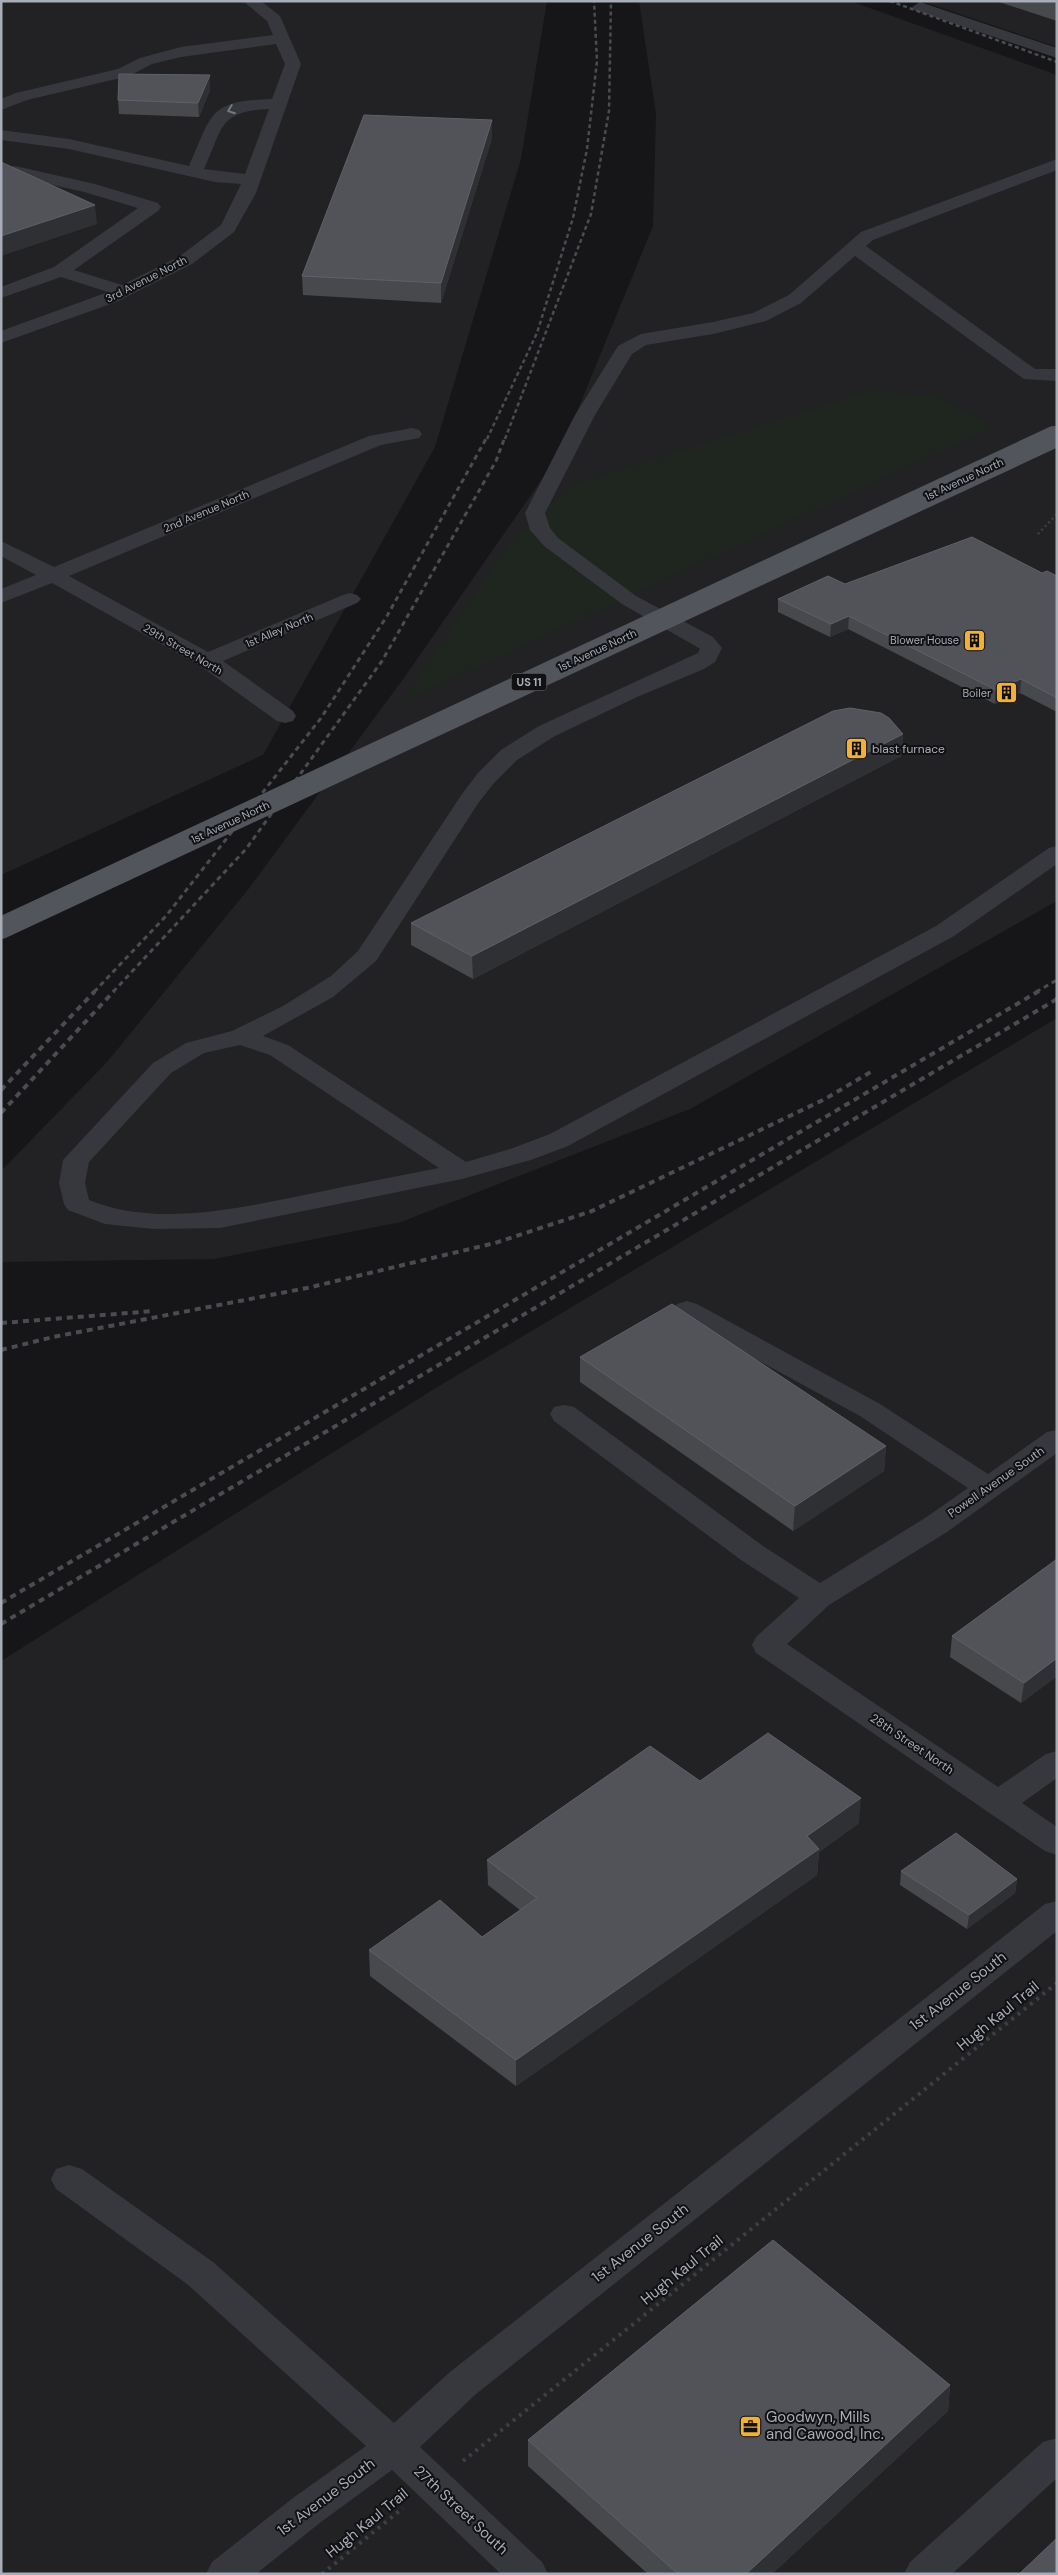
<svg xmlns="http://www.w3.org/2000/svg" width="1058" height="2575" font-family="'DM Sans',sans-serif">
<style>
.built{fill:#222225}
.green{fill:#1e261f}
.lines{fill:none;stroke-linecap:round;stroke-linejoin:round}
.path-far1{stroke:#3d3f44;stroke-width:2.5;stroke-dasharray:2 3;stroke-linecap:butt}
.path{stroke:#3d3f44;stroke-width:4;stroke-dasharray:3 5;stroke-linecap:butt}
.minor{fill:#37383d;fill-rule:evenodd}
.rail-far2{stroke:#4a4c52;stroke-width:2.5;stroke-dasharray:4 3;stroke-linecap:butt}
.rail-far1{stroke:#4a4c52;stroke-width:3;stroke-dasharray:5 4;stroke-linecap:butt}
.rail{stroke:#4a4c52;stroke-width:4;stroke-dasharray:6 5;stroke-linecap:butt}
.major-bridge-far1{stroke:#53555c;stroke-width:18}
.major-bridge{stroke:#53555c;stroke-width:22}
.wall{fill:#47494d}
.shaded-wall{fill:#2f3033}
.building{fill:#525359;stroke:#5f6168}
.oneway{stroke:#757881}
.labels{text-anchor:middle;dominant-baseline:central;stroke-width:4;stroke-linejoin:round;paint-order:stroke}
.far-street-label{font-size:11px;fill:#a8adb8;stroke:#111113}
.far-poi-label{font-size:11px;fill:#a8adb8;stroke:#111113;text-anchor:end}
.shield{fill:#111113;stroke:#7b7e86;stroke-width:1}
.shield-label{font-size:11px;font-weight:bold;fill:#a8adb8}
.poi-label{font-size:12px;fill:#a8adb8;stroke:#111113;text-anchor:start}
.street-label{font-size:12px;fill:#a8adb8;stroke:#111113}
.near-street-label{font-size:15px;fill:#a8adb8;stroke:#111113}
.near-poi-label{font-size:15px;fill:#a8adb8;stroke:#111113;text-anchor:start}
</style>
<rect width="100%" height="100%" fill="#161618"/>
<path class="built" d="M1,1H547L521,159L435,447L263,755L1,875Z
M639,1H850L1057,75V901L690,1109L401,1222L214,1259L1,1262V1171L107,1062L250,887L406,675L560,453L653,226L656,114Z
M921,1H1057V47Z
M1057,1018V2574H1V1661L434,1389Z"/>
<path class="green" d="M869,391L938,396L992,427L402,702L511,541L573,485Z"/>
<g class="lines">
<path class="path-far1" d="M1038,534L1057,514"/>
<path class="path" d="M463,2461L1057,1983
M322,2574L403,2508"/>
<path class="minor" d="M243,1H261L280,16L301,64L256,193L234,232L192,264L116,302L1,343V331L108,292L61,277L1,298V287L54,267L138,208L84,192L9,175L6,171L9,167L15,166L95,184L158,203L161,207L158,211L74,270L122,285L180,256L221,225L241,184L215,182L69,149L1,140V130L69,139L189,166C213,113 208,101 272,99L285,64L276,44L181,57L152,64L129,76L27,100L1,110V99L16,93L118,69L140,58L181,47L273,35L267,21ZM269,109L245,174L204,169C223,128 218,111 269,109Z
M920,2L1057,48V58L914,10L912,7Z
M1057,159V170L873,240L866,246L1035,369H1057V381L1024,379L855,256L801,303L766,321L713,334L646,345L632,354L595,415L545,513L550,528L558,538L636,596L713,637L722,648L715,662L704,669L637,697L555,736L517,760L494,783L479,802L376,961L333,997L263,1036L288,1045L466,1162L513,1148L550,1134L936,926L1049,848L1057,846V864L954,936L568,1146L531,1160L462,1179L220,1228L154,1229L105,1224L68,1210L64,1204L59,1183L63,1160L153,1063L186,1043L232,1031L283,1006L331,976L358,951L462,794L478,773L501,750L539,726L698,653L700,649L697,647L622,604L544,546L530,530L525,513L575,415L618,346L641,334L713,322L753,313L789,295L861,232ZM240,1045L270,1055L439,1168C396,1176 352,1185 309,1194C240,1208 157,1228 89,1200L85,1183L89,1162L171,1073L204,1053Z
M412,428L419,430L422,434L419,438L381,445L69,576L208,652L343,595L350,593L357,595L361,599L357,603L223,661L293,711L296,716L293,721L285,723L277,721L199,665L52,583L1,603V589L36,575L1,556V541L54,567L369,436Z
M687,1301L697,1304L880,1404L988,1474L1047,1432L1057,1430V1453L947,1532L829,1605L787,1644L998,1787L1046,1754L1057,1751V1778L1022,1803L1057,1827V1855L1045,1851L756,1653L752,1645L756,1637L799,1598L741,1560L554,1421L550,1414L554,1407L564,1405L574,1407L763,1546L820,1583L925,1518L968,1488L860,1416L677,1316L673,1310L677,1304Z
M1057,1901V1931L476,2394L420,2447L542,2562L548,2574H501L392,2470L321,2522L256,2574H206L212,2562L293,2498L366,2446L187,2284L56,2189L51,2179L56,2169L69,2165L82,2169L213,2262L394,2423L450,2372L1045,1904Z
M1057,2438V2478L952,2574H904L910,2562L1043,2442Z"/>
<path class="rail-far2" d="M890,1L1057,62
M487,439L537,333L573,218L587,149L597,61L594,1
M505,439L591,214L609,111L611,1"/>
<path class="rail-far1" d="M94,992L166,916L321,718L387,616L487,437
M113,992L246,849L382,661L496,461L505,437
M1036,992L1057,980"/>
<path class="rail" d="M1,1090L95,991
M1,1113L114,991
M1,1323L154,1311
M1,1350L53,1337L307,1288L495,1243L592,1211L825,1099L874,1070
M1,1603L1039,991
M1,1624L1057,999"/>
<path class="major-bridge-far1" d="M1051,439L1057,436"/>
<path class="major-bridge" d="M1,928L1054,437"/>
</g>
<path class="wall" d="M996,1H1057V21Z
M210,90L199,117L119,114L118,100Z
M492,120V138L441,303L303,295L302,276Z
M1042,573L1057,576V712L1020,693L995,704L848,629L830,637L778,612V599L845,584Z
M903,734L901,756L473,979L411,945V923Z
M580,1357L886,1446L884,1471L793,1531L580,1382Z
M1057,1559V1676L1021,1703L950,1657L952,1636Z
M700,1781L859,1823L819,1852L817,1875L516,2086L370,1976L369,1950L482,1937L520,1910L488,1885L487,1860Z
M901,1871L1017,1879L1015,1893L967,1929L900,1885Z
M950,2385L948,2411L772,2574H648L528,2466V2440Z"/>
<path class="shaded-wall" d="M210,75V90L199,117L198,103Z
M492,120V138L441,303V283Z
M95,205L97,224L1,256V236Z
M849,616L848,629L830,637L831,624Z
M1021,679L1020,693L995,704L996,690Z
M903,734L901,756L473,979L472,956Z
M886,1446L884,1471L793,1531L795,1506Z
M1057,1658V1676L1021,1703L1024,1683Z
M861,1798L859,1823L819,1852L817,1875L516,2086V2060L807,1836Z
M1017,1879L1015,1893L967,1929L969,1915Z
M950,2385L948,2411L772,2574H746Z"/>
<path class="building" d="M119,74L210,75L198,103L118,100Z
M364,115L492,120L441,283L302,276Z
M1,162L95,205L1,236Z
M972,537L1042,573L1047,571L1057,576V698L1021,679L996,690L849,616L831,624L778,599L828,576L845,584Z
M850,708L881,713L889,718L903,734L472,956L411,923L833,711Z
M672,1304L886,1446L795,1506L580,1357Z
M1057,1559V1658L1024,1683L952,1636Z
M768,1733L861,1798L807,1836L819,1849L516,2060L369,1950L440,1900L482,1937L537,1898L487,1860L650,1746L700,1781Z
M956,1833L1017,1879L969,1915L901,1871Z
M773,2240L950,2385L746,2574H678L528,2440Z
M1057,2538V2574H1019Z"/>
<defs><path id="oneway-chevron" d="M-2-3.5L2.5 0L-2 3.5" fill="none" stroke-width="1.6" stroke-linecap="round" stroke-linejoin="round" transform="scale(1.25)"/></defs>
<use class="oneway" href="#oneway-chevron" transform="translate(231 110) rotate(159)"/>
<defs>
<symbol id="building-square" viewBox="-11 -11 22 22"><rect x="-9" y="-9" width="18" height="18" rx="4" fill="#f2b134" stroke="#111113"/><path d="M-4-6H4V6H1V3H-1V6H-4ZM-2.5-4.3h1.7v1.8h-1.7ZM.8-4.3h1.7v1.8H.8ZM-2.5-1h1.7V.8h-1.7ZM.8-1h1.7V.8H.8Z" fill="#111"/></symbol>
<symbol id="office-square" viewBox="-11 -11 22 22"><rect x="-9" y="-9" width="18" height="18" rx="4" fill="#f2b134" stroke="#111113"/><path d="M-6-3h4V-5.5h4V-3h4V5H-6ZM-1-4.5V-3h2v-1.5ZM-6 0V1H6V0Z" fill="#111"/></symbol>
</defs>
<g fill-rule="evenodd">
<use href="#building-square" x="962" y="628" width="25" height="25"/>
<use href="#building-square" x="994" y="680" width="25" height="25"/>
<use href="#building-square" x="844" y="736" width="25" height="25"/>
<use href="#office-square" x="738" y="2414" width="25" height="25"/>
</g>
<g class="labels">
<g class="far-street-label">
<text transform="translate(146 279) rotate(-27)">3rd Avenue North</text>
<text transform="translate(964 479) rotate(-25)">1st Avenue North</text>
<text transform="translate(206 511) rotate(-23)">2nd Avenue North</text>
<text transform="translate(279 630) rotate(-23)">1st Alley North</text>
<text transform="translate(183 649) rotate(30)">29th Street North</text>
<text transform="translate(597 650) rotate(-25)">1st Avenue North</text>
<text transform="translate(230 822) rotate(-25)">1st Avenue North</text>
</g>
<g class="far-poi-label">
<text x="959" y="640">Blower House</text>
<text x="991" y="693">Boiler</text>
</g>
<rect class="shield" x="511.5" y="673.5" width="35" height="17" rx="4"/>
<g class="shield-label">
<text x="529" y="682">US 11</text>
</g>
<g class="poi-label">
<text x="872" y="749">blast furnace</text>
</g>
<g class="street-label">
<text transform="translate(996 1482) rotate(-35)">Powell Avenue South</text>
<text transform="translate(912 1744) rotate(34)">28th Street North</text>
</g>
<g class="near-street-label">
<text transform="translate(958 1991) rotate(-38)">1st Avenue South</text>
<text transform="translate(998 2016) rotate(-39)">Hugh Kaul Trail</text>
<text transform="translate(640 2243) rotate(-38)">1st Avenue South</text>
<text transform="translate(682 2270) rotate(-39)">Hugh Kaul Trail</text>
<text transform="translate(326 2497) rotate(-37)">1st Avenue South</text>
<text transform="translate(461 2510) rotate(43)">27th Street South</text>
<text transform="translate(367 2523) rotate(-39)">Hugh Kaul Trail</text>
</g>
<g class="near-poi-label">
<text x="766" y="2417">Goodwyn, Mills<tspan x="766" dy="17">and Cawood, Inc.</tspan></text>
</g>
</g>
<rect width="1058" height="2575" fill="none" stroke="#a8adb8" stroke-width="5"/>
</svg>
